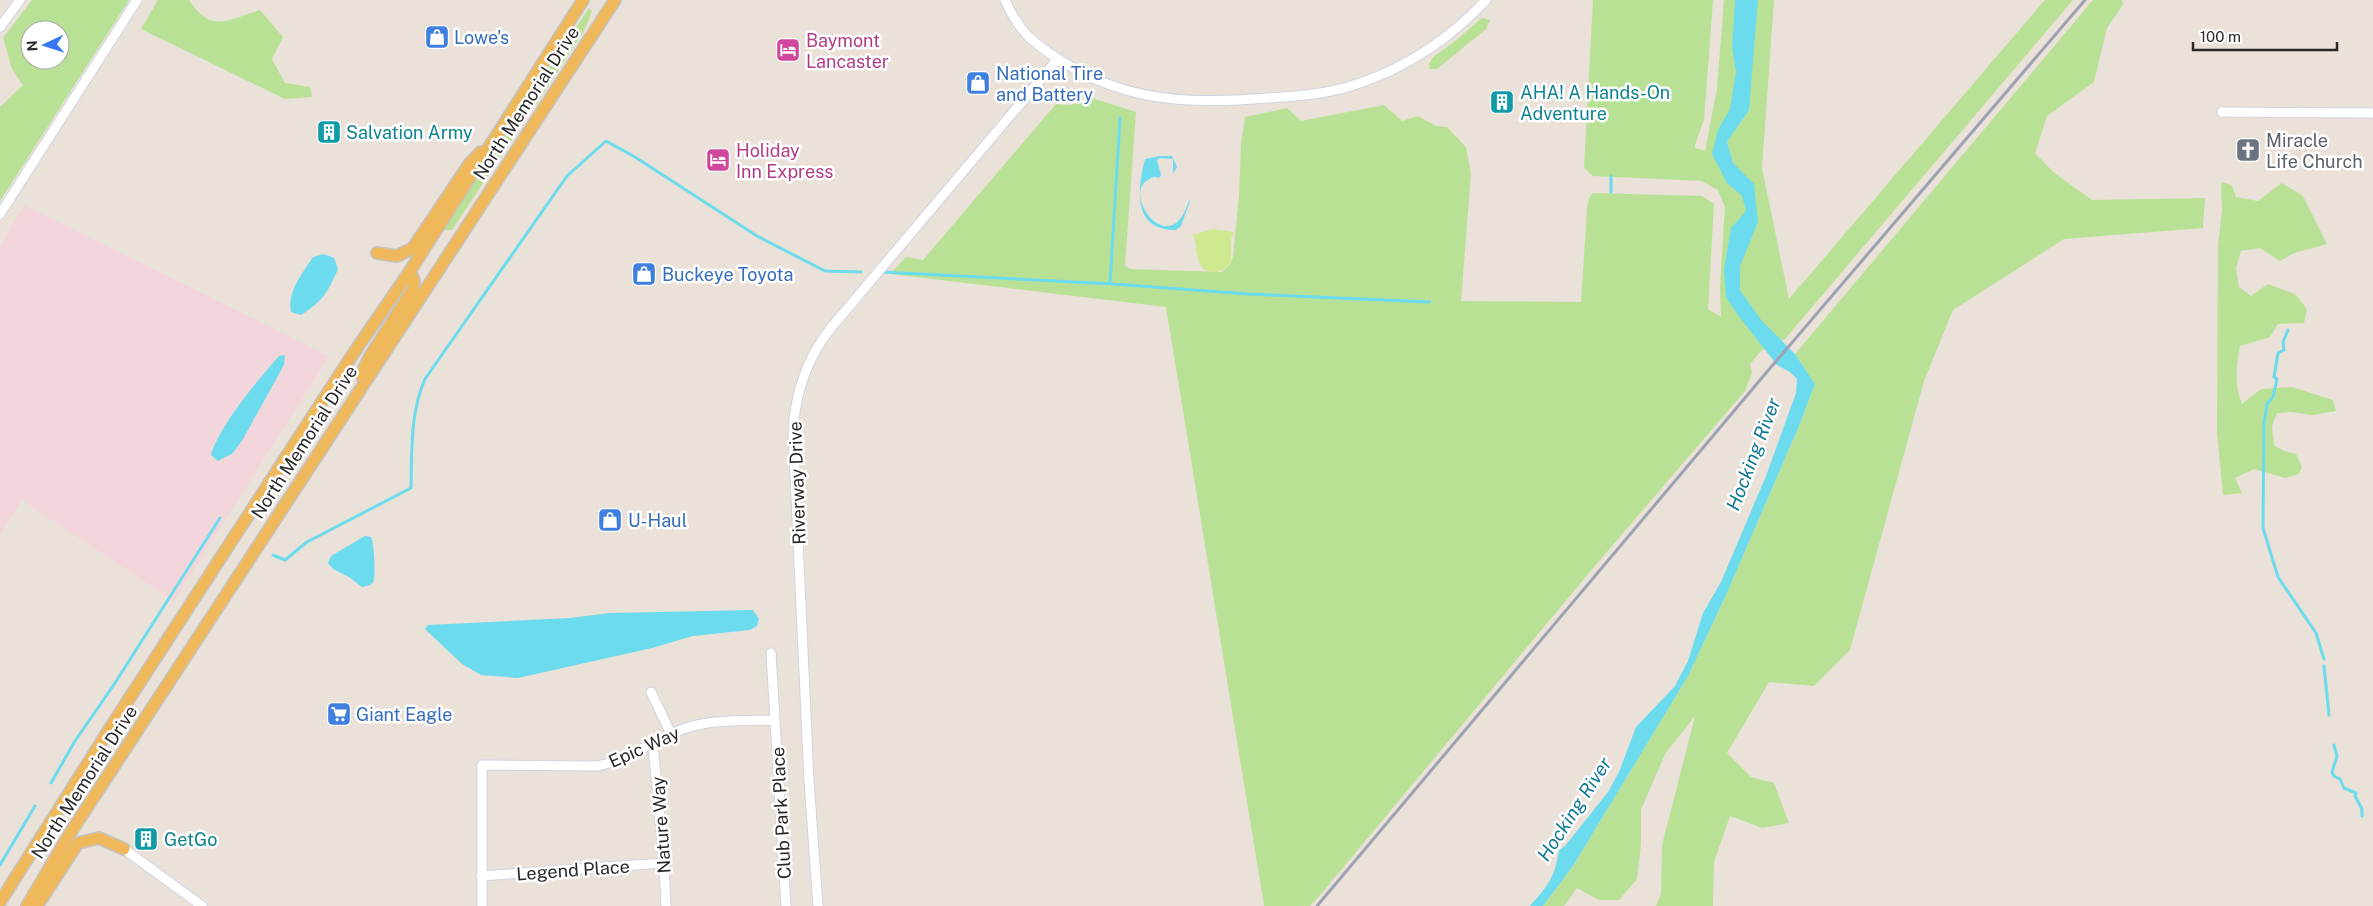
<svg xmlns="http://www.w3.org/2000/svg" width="2373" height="906" font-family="'Public Sans',sans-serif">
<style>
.medical{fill:#f2d6db}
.green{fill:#b9e195;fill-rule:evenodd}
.pitch{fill:#cfe991}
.water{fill:#6cdbed}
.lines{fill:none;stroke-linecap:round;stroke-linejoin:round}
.stream{stroke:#6cdbed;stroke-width:3}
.minor-casing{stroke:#ced4e1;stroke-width:11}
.major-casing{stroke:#c3c3c3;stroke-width:14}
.minor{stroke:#fff;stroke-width:9}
.major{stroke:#efb85a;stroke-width:11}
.rail{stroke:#9ca2b2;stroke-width:3}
.labels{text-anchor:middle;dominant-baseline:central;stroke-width:5;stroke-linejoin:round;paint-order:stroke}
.shop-label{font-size:18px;fill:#366cbe;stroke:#fff;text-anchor:start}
.hotel-label{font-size:18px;fill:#b23c85;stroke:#fff;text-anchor:start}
.culture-label{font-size:18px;fill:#0d838f;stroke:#fff;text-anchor:start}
.street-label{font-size:18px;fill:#282828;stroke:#fff}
.worship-label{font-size:18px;fill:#5b616d;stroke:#fff;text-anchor:start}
.water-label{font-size:19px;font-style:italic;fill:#0e7895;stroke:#fff}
</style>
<rect width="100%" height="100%" fill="#eae1d9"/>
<path class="medical" d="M24,205L329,356L174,601L22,500L0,535V247Z"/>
<path class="green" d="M32,0H129L0,201V107L23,85L12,69L3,38ZM30,30H60V60H30Z
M158,0H189C211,34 227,20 260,10L283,37L272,59L285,83L310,87L312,97L285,99L141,29Z
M1593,0H1713L1704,120L1695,145V148L1705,151L1717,89L1724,0H1774L1762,168L1789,299L2045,0H2073L1785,339L1761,351L1750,364L1752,373L1745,391L1594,567L1321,894L1310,906H1264L1166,307L890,274L906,257L923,260L1056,104L1071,105L1092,98L1136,112L1125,266L1131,269L1222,272L1231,263L1233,256L1239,196L1241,144L1245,117L1287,108L1301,121L1384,105L1402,121L1418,116L1436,126L1447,127L1466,147L1471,173L1461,301L1581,302L1587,209L1589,198L1593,193L1702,196L1714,204L1708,309L1721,317L1720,287L1725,207L1718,190L1702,181L1593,176L1584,168Z
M2093,0H2122L2123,5L2107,28L2094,82L2047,116L2035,153L2053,172L2092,200L2205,198L2203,228L2064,239L1953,310L1924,381L1850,650L1814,686L1769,682L1727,753L1751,777L1774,783L1789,823L1762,828L1730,816L1714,862L1713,906H1656L1661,894L1662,845L1695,716L1665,754L1641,810V844L1637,879L1619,900H1599L1577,888L1564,906H1543L1573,866L1688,676L1726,595L1799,426L1815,384L1795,354Z
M589,8L592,11L584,31L536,105L529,106L528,100Z
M1482,18L1490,20L1486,29L1437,69H1430L1429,64L1433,57L1454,42Z
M521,115L525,120L452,230H445L444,228L517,116Z
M2221,182L2232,185L2236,197L2258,201L2282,183L2303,196L2327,244L2294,253L2280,261L2260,248L2241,251L2236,268L2239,287L2251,296L2268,284L2295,294L2307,309L2304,323L2278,324L2270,337L2240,346C2236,366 2234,385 2242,404L2261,389L2292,387L2333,400L2336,411L2313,415L2291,412L2277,413L2272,426L2274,445L2284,451L2296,454L2302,467L2299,474L2285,478L2254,469L2235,478L2242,493L2223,495L2217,433L2218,245L2222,210Z"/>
<path class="pitch" d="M1213,229L1234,232L1231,239V262C1226,268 1222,272 1214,272C1193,272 1199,248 1193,235Z"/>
<path class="water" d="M1735,0H1758L1749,110L1727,142L1733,163L1754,184L1758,222L1740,266V290L1762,321L1795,354L1815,384L1799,426L1726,595L1688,676L1573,866L1543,906H1530C1548,886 1555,877 1559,850L1565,846L1608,792L1619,772L1636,727L1675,686L1688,661L1703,613L1721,582L1766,476L1796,393L1797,379L1790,372L1777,365L1737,314L1726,297L1724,269L1731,228L1746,211L1742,196L1727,183L1712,154L1718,130L1730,109L1736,72L1732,46Z
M1160,156H1172L1177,167L1173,174V159L1160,158L1157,160L1161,175L1159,178C1154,176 1152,177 1148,180C1121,194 1171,263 1189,200L1190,201L1181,226L1176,230C1131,230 1138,188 1145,159Z
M324,254L334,258L338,269C328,292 323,301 301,315L291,312C287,292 302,274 313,257Z
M285,355L284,365L243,439L233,453L218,461L211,455C220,425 257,381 279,356Z
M365,536L371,537C374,542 376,577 373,582C371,586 366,586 362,587L349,577L333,569L328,563L331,556Z
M753,610L759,619L757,626L750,630L693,636L652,648L518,678L481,675L462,664L425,629L428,625L570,618L610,613Z"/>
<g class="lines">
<path class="stream" d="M1611,192V176
M881,272L1113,284L1248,294L1430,302
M1110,284L1120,118
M2288,330L2283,342L2284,350L2278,353L2274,377L2277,379L2273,397L2267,404L2264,423L2263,528L2278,577L2316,633L2324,659
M273,555L285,560L307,542L411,488C412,451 410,413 425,379L567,176L606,141L635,157L757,236L825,271L861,272
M2324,666L2329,715
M2334,745L2337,756L2332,772L2334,776L2340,779L2344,788L2356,793L2355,796L2362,809V816
M51,783L75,741L115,683L220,518
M0,865L35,806"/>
<defs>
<path id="minor" d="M1005,0C1019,32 1034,44 1063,62C1128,103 1194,104 1268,98C1298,96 1329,94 1357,84C1406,68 1451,38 1486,0
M0,27L20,0
M2222,112L2373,113
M0,214L137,0
M771,653L786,906
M651,692L671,734
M653,745L664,863L666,906
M124,849L202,906
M481,876L664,863
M482,906V765L597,766C629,760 653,740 683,729C711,719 745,721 775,720
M818,906L809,781L793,432C795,393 806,360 830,329L1058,59"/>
<path id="major" d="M377,253L397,256L413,248L470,163L481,152
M361,375L369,358L413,289L414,281L410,271
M0,902L114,722L353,354L410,271L583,0
M27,906L69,835L615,0
M37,906L78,843L99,838L124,849"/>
</defs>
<use href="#minor" class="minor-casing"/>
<use href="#major" class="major-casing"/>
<use href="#minor" class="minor"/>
<use href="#major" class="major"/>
<path class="rail" d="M1317,906L1766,373L2085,0"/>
</g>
<defs>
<symbol id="shop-square" viewBox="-11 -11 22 22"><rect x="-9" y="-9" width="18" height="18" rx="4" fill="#3f7fe0" stroke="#fff"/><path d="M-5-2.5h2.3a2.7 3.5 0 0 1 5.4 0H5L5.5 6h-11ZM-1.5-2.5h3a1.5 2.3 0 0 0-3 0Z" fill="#fff"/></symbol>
<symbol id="hotel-square" viewBox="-11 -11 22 22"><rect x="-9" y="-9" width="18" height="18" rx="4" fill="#d1479c" stroke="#fff"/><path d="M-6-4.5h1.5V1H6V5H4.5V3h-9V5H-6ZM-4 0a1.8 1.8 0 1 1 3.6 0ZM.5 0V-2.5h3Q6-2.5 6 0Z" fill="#fff"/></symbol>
<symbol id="building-square" viewBox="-11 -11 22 22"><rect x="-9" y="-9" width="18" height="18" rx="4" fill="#0f9aa8" stroke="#fff"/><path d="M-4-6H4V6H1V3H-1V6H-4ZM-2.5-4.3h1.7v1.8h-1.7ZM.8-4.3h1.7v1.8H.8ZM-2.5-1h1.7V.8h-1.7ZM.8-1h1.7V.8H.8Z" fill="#fff"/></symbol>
<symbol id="church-square" viewBox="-11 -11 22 22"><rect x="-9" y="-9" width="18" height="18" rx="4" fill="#6b7280" stroke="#fff"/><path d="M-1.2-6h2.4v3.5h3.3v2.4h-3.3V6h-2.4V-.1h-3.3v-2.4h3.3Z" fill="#fff"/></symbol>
<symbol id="supermarket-square" viewBox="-11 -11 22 22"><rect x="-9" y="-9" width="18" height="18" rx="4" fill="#3f7fe0" stroke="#fff"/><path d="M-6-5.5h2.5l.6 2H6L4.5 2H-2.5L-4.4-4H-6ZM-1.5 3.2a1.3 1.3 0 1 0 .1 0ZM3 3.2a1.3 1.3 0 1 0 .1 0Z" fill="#fff"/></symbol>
</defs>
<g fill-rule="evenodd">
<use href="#shop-square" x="423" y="23" width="28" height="28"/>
<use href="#hotel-square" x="774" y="36" width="28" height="28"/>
<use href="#shop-square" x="964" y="69" width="28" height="28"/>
<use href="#building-square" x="1488" y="88" width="28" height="28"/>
<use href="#building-square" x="315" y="118" width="28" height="28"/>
<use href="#church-square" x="2234" y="136" width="28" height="28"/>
<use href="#hotel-square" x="704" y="146" width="28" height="28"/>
<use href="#shop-square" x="630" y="260" width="28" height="28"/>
<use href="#shop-square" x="596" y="506" width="28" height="28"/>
<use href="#supermarket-square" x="325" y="700" width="28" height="28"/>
<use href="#building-square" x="132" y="825" width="28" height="28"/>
</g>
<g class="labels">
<g class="shop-label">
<text x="454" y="37">Lowe's</text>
<text x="996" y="73">National Tire<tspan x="996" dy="21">and Battery</tspan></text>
<text x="662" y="274">Buckeye Toyota</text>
<text x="628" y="520">U-Haul</text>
<text x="356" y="714">Giant Eagle</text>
</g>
<g class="hotel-label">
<text x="806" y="40">Baymont<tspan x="806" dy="21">Lancaster</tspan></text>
<text x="736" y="150">Holiday<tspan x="736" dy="21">Inn Express</tspan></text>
</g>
<g class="culture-label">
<text x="1520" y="92">AHA! A Hands-On<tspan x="1520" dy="21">Adventure</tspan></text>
<text x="346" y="132">Salvation Army</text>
<text x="164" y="839">GetGo</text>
</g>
<g class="street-label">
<text transform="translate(526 103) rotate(-57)">North Memorial Drive</text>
<text transform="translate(304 442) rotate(-57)">North Memorial Drive</text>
<text transform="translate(797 483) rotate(-92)">Riverway Drive</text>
<text transform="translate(644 747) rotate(-24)">Epic Way</text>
<text transform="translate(84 782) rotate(-57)">North Memorial Drive</text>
<text transform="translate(781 813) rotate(-93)">Club Park Place</text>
<text transform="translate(661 825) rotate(-94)">Nature Way</text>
<text transform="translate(573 870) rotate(-4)">Legend Place</text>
</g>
<g class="worship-label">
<text x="2266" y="140">Miracle<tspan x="2266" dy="21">Life Church</tspan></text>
</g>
<g class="water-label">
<text transform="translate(1753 454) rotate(-69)">Hocking River</text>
<text transform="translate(1574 809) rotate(-57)">Hocking River</text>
</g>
</g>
<g transform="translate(45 45) rotate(266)"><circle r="24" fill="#ffffff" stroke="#a9a9a9"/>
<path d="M0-4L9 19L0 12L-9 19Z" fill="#3975f8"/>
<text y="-8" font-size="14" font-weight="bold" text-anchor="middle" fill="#282828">N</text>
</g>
<path d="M2193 42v8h144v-8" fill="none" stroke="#282828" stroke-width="2.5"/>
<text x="2200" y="42" font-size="15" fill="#282828" stroke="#ffffff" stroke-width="4" paint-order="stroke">100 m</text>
</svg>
